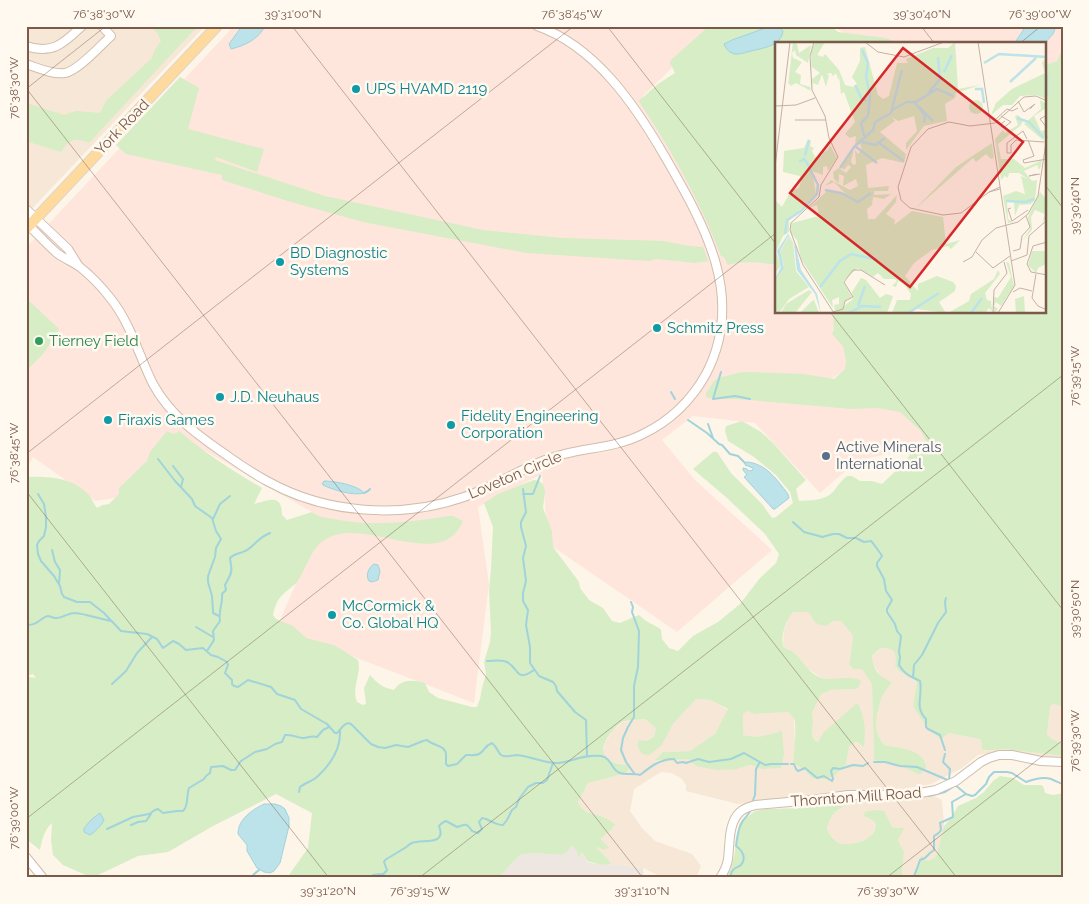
<svg xmlns="http://www.w3.org/2000/svg" width="1089" height="904" font-family="Raleway,sans-serif">
<style>
.residential{fill:#f6e7d6}
.commercial{fill:#fee6dc}
.industrial{fill:#eee7e1}
.green{fill:#d6edc5}
.water{fill:#bbe3e9;stroke:#a1d3db}
.lines{fill:none;stroke-linecap:round;stroke-linejoin:round}
.stream{stroke:#a1d3db;stroke-width:2}
.minor-casing{stroke:#d1bdac;stroke-width:10}
.major-casing{stroke:#dcd4d0;stroke-width:12}
.minor{stroke:#fff;stroke-width:8}
.major{stroke:#feda9e;stroke-width:10}
.ticks{fill:none;stroke:#7a5b4a;stroke-width:1;stroke-opacity:0.45}
.culture-dot{fill:#0f9aa8;stroke:#fff9f0;stroke-width:2}
.leisure-dot{fill:#2e9e5b;stroke:#fff9f0;stroke-width:2}
.service-dot{fill:#5c6f8a;stroke:#fff9f0;stroke-width:2}
.labels{text-anchor:middle;dominant-baseline:central;stroke-width:5;stroke-linejoin:round;paint-order:stroke}
.culture-label{font-size:15px;fill:#0d838f;stroke:#fff9f0;text-anchor:start}
.street-label{font-size:15px;fill:#7a5b4a;stroke:#fff9f0}
.leisure-label{font-size:15px;fill:#27864d;stroke:#fff9f0;text-anchor:start}
.service-label{font-size:15px;fill:#4e5e75;stroke:#fff9f0;text-anchor:start}
.inset-river{fill:none;stroke:#bbe3e9;stroke-width:2.5}
.inset-road{fill:none;stroke:#c5b2a4;stroke-width:1}
.view{fill:#d62828;fill-opacity:0.15;stroke:#d62828;stroke-width:2.5}
.inset-edge{fill:none;stroke:#7a5b4a;stroke-width:2.5}
.neatline{fill:none;stroke:#7a5b4a;stroke-width:2}
.ticks-label{font-size:12px;text-anchor:middle;fill:#7a5b4a}
</style>
<rect width="100%" height="100%" fill="#fdf5e8"/>
<path class="residential" d="M26,26H205L26,215Z
M807,611L810,613L816,623L826,626L833,621H841L852,634L853,639L849,665L853,669H862L872,684L874,754L878,762L897,764L918,774L908,750L884,745L879,737L876,729L877,714L882,696L892,682L882,678L880,675L873,664L872,656L882,648L886,647L894,651L896,659L895,665L899,671L915,680L917,684V690L913,706L941,738L949,733L979,739L981,740L982,750L984,751L993,749H1003L1063,756V758L995,752L978,755L962,768L931,784L903,789L882,790L791,801L790,797L738,804L686,791V785L682,779L672,773L661,772L634,789L630,811L642,828L655,841L692,854L701,866L696,878H664L643,868L611,864L608,859L597,848L598,847H609L599,839L611,830L604,817L585,811L580,808L578,802L588,783L623,774L627,765L613,762L605,757L603,753L605,743L612,731L623,722L645,719L656,728L654,737L646,741L662,745L673,724L696,699L710,700L728,710L715,734L690,751L663,752L656,759H688L696,766L737,769L750,765L762,769L779,732L758,737L743,735V714L747,711L754,714L788,712L794,718V722L795,745L793,763L805,770L812,778L846,764L849,747L854,742L859,743L864,747L865,734L823,733L818,742H816L812,736L813,721L812,713L821,694L831,690L854,689L820,677L806,667L793,652L784,647L783,644L784,631L789,616L794,612Z
M1053,704L1063,707V744L1050,738L1047,734L1050,707Z
M930,794L942,800L944,826L936,857L928,861L925,860L921,856L913,878H904L902,875L904,852L898,840L896,828L864,816L874,821L875,829L871,837L855,844L845,845L836,842L827,830L828,822L834,813L844,806L859,802L892,800Z"/>
<path class="commercial" d="M234,26H715L643,96L730,240L776,252V312L838,313L850,367L831,379L924,394L928,444L857,461L820,493L755,423L693,416L662,440L695,480L772,550L677,632L549,544L542,474L478,507L489,584L474,703L305,638L280,620L324,519L174,433L121,497L95,501L33,457L26,469V248Z
M834,26H1063V66L1045,126V44H844L843,33Z"/>
<path class="industrial" d="M571,844L577,851L579,858L582,852L587,862L602,865L611,864L643,868L644,878H498L520,855L533,853L562,855Z"/>
<path class="green" d="M151,26H198C161,65 125,104 89,143C75,137 69,139 61,152L26,141V103L64,115L76,111L100,113L106,101L152,58L155,50L161,41L158,34Z
M709,26H831L838,32L886,38L900,44H776V265C760,262 744,261 728,265L724,257L721,256C700,201 671,149 638,100H640L658,84L675,73L670,63L671,60Z
M1063,48V707L1053,704L1050,707L1047,734L1050,738L1063,744V756L1003,749C996,749 988,751 982,750L981,740L979,739L949,733L941,739L928,729L913,706L917,684L915,680L899,671L895,665L896,659L894,651C882,645 881,648 872,656C873,670 879,677 892,682L882,696L877,714L876,729L879,737L884,745C898,748 924,749 926,767L921,774H918L897,764L878,762L874,759V754L872,684L862,669H853L849,665L853,639L852,634L841,621H833L826,626C822,625 818,625 815,622C810,616 811,611 802,612C801,612 794,612 794,612C787,615 779,641 784,647C787,650 792,650 794,653C803,661 808,672 819,677C832,683 848,673 861,681L858,688L854,689L831,690L821,694L812,713L813,721L812,736L816,742H818L823,733L857,703C865,715 866,733 864,747L859,743L855,742L849,747L846,764L834,776L826,779L812,778L805,770L793,763C794,754 797,726 794,718C793,717 789,713 788,712L754,714L747,711L743,714V735L758,737L779,732L780,730L782,732L784,754L781,768L762,769L750,765L737,769L717,770L696,766L688,759L655,760L663,752L690,751L715,734L728,709L710,700L696,699L673,724L662,745L649,755L642,754L637,745L639,740L646,741L654,737L656,728L645,719C638,720 631,720 625,721C615,724 598,746 605,756C610,763 619,764 627,765L629,768L627,772L623,774L588,783L578,802C583,815 594,812 605,818C608,820 612,822 615,824L611,830L600,839L609,847L604,850L598,847L597,848L608,859L611,864L602,865L587,861L582,852L578,859L577,851L571,845L568,851L562,855L533,853L520,855L498,878H287L308,848L312,813L276,794L213,826L168,852L138,856L96,876H88L63,865L53,855L51,840L52,823C44,830 42,840 40,850L26,839V678L29,677L36,678L33,674L26,676V477C47,476 70,477 86,492C91,496 93,503 97,508L103,505L109,504L119,494V488L147,461L150,452L167,431L173,434L177,432L175,435L179,431C205,453 233,471 262,488L254,504C269,500 282,493 282,515L287,520L312,512C319,517 326,518 334,519C373,527 410,522 448,516H453L463,521C440,575 362,512 323,541C309,552 307,568 297,582C295,585 291,587 288,590C278,598 276,602 273,615L276,619L293,626L306,638L334,645L358,660C362,674 351,688 357,702L363,705L366,704L364,688L370,675C377,683 383,688 394,690C396,688 397,685 400,684C406,679 418,681 425,683L429,692L438,698L472,707H477L480,699L482,688L486,674L484,662L490,642L491,632L489,590L491,569L493,527L484,503L498,494L534,480L539,481L543,484L545,491L543,508L552,531L553,547L579,582L580,588L589,600L603,608L612,621L620,623L639,615L646,621L659,628L661,630L662,639L669,648L678,651L693,636L718,622L740,604L760,578L776,563L779,554L765,534L727,498L693,469L713,452H717L731,473L762,504L772,518L776,517L793,503L790,492L776,475L754,457L728,441L725,431L726,426L742,421L761,432L773,443L806,480L796,489L799,501C813,500 828,501 836,488C840,483 842,480 847,476H852L860,481H872L882,484L900,467L914,450L918,447H924L926,441L921,431L900,412L878,408L852,409L737,399H716L706,397V393L714,381L718,378L742,372H750L803,374L834,379L845,369L846,361L843,346L832,334L834,330L833,313L1045,312V65L1057,61Z
M180,77L199,88L188,129L264,149L257,172L216,157L215,160L325,196L483,230L563,238L663,241L690,246L703,247L706,255L708,261L695,263L656,259L649,261L526,253L363,222L291,202L222,180V175L126,154L116,145Z
M26,298L59,329L44,353L26,371Z
M1000,776L1013,778L1024,785H1040L1043,786L1045,793L1053,795L1063,793V878H913L921,856H922L925,860L928,861L936,857L944,826L951,818L958,806L976,798L984,792L993,781Z
M885,798L892,800C867,802 831,798 827,830C830,834 833,840 837,842C846,848 873,841 875,829C876,827 875,824 874,821L864,816L865,812L875,810L884,811L892,827L896,828H904L898,840L904,852L902,875L904,878H726L731,869L735,852L736,839L740,823L755,811L765,809L803,808L835,801L858,799Z"/>
<path class="water" d="M242,26H265C259,39 244,46 231,49L229,44Z
M771,26H778L783,31C781,46 763,48 751,51C746,52 737,56 732,53C728,52 726,48 724,44L732,40Z
M1026,26H1056L1053,34L1044,44H1014Z
M746,462C766,463 777,480 788,494L789,498L775,509H773L744,477L747,475L743,470V468L747,469L749,471L753,470V468L745,465Z
M324,481C334,481 358,485 364,493C353,496 333,490 323,485L322,484Z
M374,564L378,565L380,571L378,580L372,582L369,581C365,575 369,567 374,564Z
M264,804H275L281,806L285,809L289,818V826L280,863L274,871L270,873L264,872L257,868L247,851V845L238,834C238,819 252,810 264,804Z
M100,813L104,820C101,826 95,832 90,835L84,832V828L92,819Z"/>
<g class="lines">
<path class="stream" d="M721,372L713,399L735,396L750,399
M671,392L675,399
M688,420L707,433L719,444L722,445L730,454L738,456L745,463
M708,424L713,438
M158,459L175,481L192,499L195,506L212,518L216,531L221,539L216,548L215,557L208,576V582L212,596L213,611V613L219,616
M173,466L183,479L181,487
M523,489L526,512L521,522V527L526,546L523,558L526,581L523,593V601L528,610L526,625L530,647V663L539,676L553,682L556,686L557,691L575,712L586,720L587,756
M364,493L368,491L370,489
M38,494L44,504L46,517V527L44,536L39,541L37,545L38,554L41,561L54,576L60,586L62,594L64,597L77,602H90L104,613L121,631L147,634L157,639L163,648L173,641L179,644L186,650L203,648L211,655L218,657L227,662L228,665L225,673L232,680V684L234,686L238,687L248,680L271,687L277,694L295,700L301,709L327,724L335,733H337C341,729 345,721 351,724L371,744L378,747L385,748L396,745L408,747L423,741L427,740C433,746 446,745 446,755C446,758 446,761 446,764L448,766L457,764L466,755C470,755 475,756 479,754C485,751 484,746 492,743C498,748 498,753 501,755C505,758 512,755 517,755C531,756 545,764 559,763C574,761 584,754 601,756C612,758 611,770 620,773C626,775 634,773 640,775C650,767 660,759 674,759L677,763L683,762L686,763L698,759L709,762L731,759L744,753L765,765L771,764H788
M523,494H533L540,476
M213,519L220,504L230,496
M793,522L804,532L819,536L822,537L833,534H839L847,538H856L864,542L871,541C873,543 881,554 882,556L877,563V566L884,579L886,591L892,600L887,609V612L895,624L897,631L901,636L899,652L900,657L899,665C902,670 908,676 914,678C916,679 918,680 920,681C923,696 914,707 926,719V727L928,729L940,735L945,750
M52,550L55,562L60,570L59,584
M631,602L633,607L632,612L639,631L638,667L634,686V717L628,727L623,738L621,750L626,762L634,773
M26,625C38,626 41,617 48,616C50,616 53,618 55,618C61,619 67,613 75,613C87,614 99,619 111,621
M196,627L213,637
M207,651L214,640L213,631L220,621C218,610 223,605 222,594L226,590L225,585C228,579 233,573 231,566C231,563 230,560 230,558C235,553 240,554 245,551C255,546 257,538 270,533
M487,661C493,661 501,659 507,662C519,668 516,683 534,670
M913,678L914,665L922,655L938,623L946,612L945,602L946,598
M112,684L126,671L137,653L152,637
M945,754L943,762L950,769L949,780
M874,762H885L900,766L917,767L950,781
M791,764H794L796,769L798,771L805,768L817,778L824,776L832,781L833,779L831,771L833,768L840,769L853,765L863,766L868,763
M954,784L966,794L972,796L975,795L986,784L989,777L994,772H1007L1012,773L1026,782C1034,779 1043,776 1051,779C1056,781 1058,783 1063,784
M299,792L300,787C305,783 313,781 318,776C331,764 341,749 340,730
M929,796L945,792L956,785
M910,798L923,797
M752,803L755,795L756,769L760,762
M131,825L138,822L146,821L151,814
M107,829L133,817L149,814L155,810L158,809L163,813L177,811H183C189,806 186,796 189,788L204,779L206,776L210,773L211,767L223,766L231,770H235L241,761L255,752L267,749L275,744L282,742L285,735C294,734 297,738 303,738C309,738 311,735 317,737L323,730L329,727
M253,875L259,870
M369,878L373,875L382,874
M380,878L387,870L384,862L385,860C391,856 397,853 403,849C406,848 409,844 412,843C423,839 447,846 439,826L442,823L446,821L457,827C466,824 467,823 472,831L478,833L482,829L479,822L482,818C489,819 495,825 503,825L507,820L512,810L516,807L519,799L528,787L536,783H543L547,780L553,763
M730,878C731,874 731,872 733,870C735,867 739,867 741,865C747,858 742,850 736,846C737,839 738,830 741,824C744,817 749,816 751,809
M913,878C916,872 918,866 920,860L925,858L930,853L934,850V836C941,831 942,833 940,823L953,817L952,802L966,794"/>
<defs>
<path id="minor" d="M26,46C53,55 64,43 82,26
M26,64C38,68 53,75 65,73C78,71 101,45 111,36L102,26
M26,209L68,249L78,265
M26,223C37,233 47,245 58,254C65,259 73,262 80,267C91,276 102,287 111,299C131,324 139,356 153,384C170,415 196,434 225,454C239,464 252,473 267,481C326,514 401,519 464,497C492,487 517,471 545,460C576,447 612,450 643,434C670,421 691,401 706,374C747,296 703,223 664,155C635,105 595,46 537,26
M26,857L43,878
M720,878C724,872 727,866 728,859C730,844 728,823 740,812C744,808 749,807 755,805L812,800L848,795H900L915,794L936,790L956,781L981,762L989,758L999,755H1012L1041,761L1063,762"/>
<path id="major" d="M26,229L217,26"/>
</defs>
<use href="#minor" class="minor-casing"/>
<use href="#major" class="major-casing"/>
<use href="#minor" class="minor"/>
<use href="#major" class="major"/>
</g>
<path class="ticks" d="M292,26L957,878M607,26L776,244M921,26L935,44M1019,44L1041,26M26,88L643,878M26,89L106,26M1045,185L1063,208M830,312L1063,610M26,454L574,26M26,491L329,878M26,819L776,233M419,878L1063,375M886,878L1063,740"/>
<g class="culture-dot">
<circle cx="356" cy="89" r="5"/>
<circle cx="280" cy="262" r="5"/>
<circle cx="657" cy="328" r="5"/>
<circle cx="220" cy="397" r="5"/>
<circle cx="108" cy="420" r="5"/>
<circle cx="451" cy="425" r="5"/>
<circle cx="332" cy="615" r="5"/>
</g>
<circle class="leisure-dot" cx="39" cy="341" r="5"/>
<circle class="service-dot" cx="826" cy="456" r="5"/>
<g class="labels">
<g class="culture-label">
<text x="366" y="89">UPS HVAMD 2119</text>
<text x="290" y="253">BD Diagnostic<tspan x="290" dy="17">Systems</tspan></text>
<text x="667" y="328">Schmitz Press</text>
<text x="230" y="397">J.D. Neuhaus</text>
<text x="461" y="416">Fidelity Engineering<tspan x="461" dy="17">Corporation</tspan></text>
<text x="118" y="420">Firaxis Games</text>
<text x="342" y="606">McCormick &amp;<tspan x="342" dy="17">Co. Global HQ</tspan></text>
</g>
<g class="street-label">
<text transform="translate(122 127) rotate(-46)">York Road</text>
<text transform="translate(515 475) rotate(-23)">Loveton Circle</text>
<text transform="translate(856 797) rotate(-4)">Thornton Mill Road</text>
</g>
<g class="leisure-label">
<text x="49" y="341">Tierney Field</text>
</g>
<g class="service-label">
<text x="836" y="447">Active Minerals<tspan x="836" dy="17">International</tspan></text>
</g>
</g>
<g transform="translate(775 42)">
<rect width="271" height="271" fill="#fdf5e8"/>
<path d="M18,0L22,2L24,11L36,3L33,21L21,13L20,8L17,11L18,16L27,20L20,30L26,33L25,42L35,45L36,49L21,41L16,44L14,41L13,44ZM40,0H50L42,13L48,15L50,12L64,28L70,43L78,45L82,42L77,35L85,19V6L90,5L103,53L108,57L114,54L122,21H133L131,17L158,6H173L180,0L183,47L205,43L181,51L180,56L170,62L172,79L149,84L131,108V101L142,89L139,74L123,79L117,75L120,79L105,90L131,112L129,121L107,116L91,123L93,146L114,144L113,149H99V153L116,152L109,157L98,155L97,163L92,167L93,177H100L122,153L121,160L111,172L120,178L119,183L137,169L168,175L171,202L185,198L176,207L173,204L157,208L139,221L130,234L143,249V242L162,234L178,240L181,244L180,249L164,260L171,271L142,267L135,271H117L122,258H135L136,252L129,242L123,239L121,245L117,244L122,239L120,237H109L103,231L98,235L83,226L68,239L77,255L70,259L67,267L60,269L59,263L64,262V255L57,258L58,266L26,217L22,198L15,190L17,181L44,174L42,163L34,166L52,149L70,151L59,140L50,144L56,138L75,148L83,144L81,137L68,144L69,134L64,132V141L59,137L58,130L64,126L71,131L76,125L73,123L69,128L65,124L67,122L79,108L76,119L78,123L81,122L80,108L83,112L87,108L85,102L80,103L81,94L75,96L70,92L80,80L69,50L66,52L64,33V39L61,31L58,34L56,31L51,32L54,33L51,45L47,32L43,43L38,41V48L37,37L45,31L37,25V36L36,11ZM271,15V57L262,53L245,54L237,63H228L216,73L221,61L237,47L270,31L267,21ZM194 65a7 7 0 1 1 14 0a7 7 0 1 1-14 0ZM265,58L271,62V66L259,74L266,89L271,88L268,98L249,82L266,67ZM243,73L248,78L246,83L223,102L226,117H239L250,126L267,118L266,124L264,128L262,123L249,129L257,139L262,138L260,158L256,162L244,163L240,174L239,160H232L233,177L238,180L233,181L228,154L241,149L250,152L246,134L253,137L244,131H234L233,136L230,134L226,138L220,97L228,88L230,91L243,83L240,74ZM33,97L36,99L35,104L39,106L37,109L40,115L47,113L50,103L49,110L53,108L55,103L62,116L53,129L52,124L48,125V133L37,129L41,152L14,179V190L8,194L1,210L6,224L0,231V158L7,165L16,149L24,146L26,139L25,134L8,130L9,109L29,106ZM217,101L219,116L216,117L211,112L201,120L198,116L140,167L181,125ZM265,150L271,157V176L267,180L270,172L260,168L256,175L257,188L248,198L255,187L253,175ZM13,195L18,201L21,229L34,245L14,257L4,271H0V236L9,224L5,210ZM257,209H271V222L263,226L261,231L253,223ZM231,220L234,221L239,244L226,264L221,260L219,264L223,267L219,271L218,255L223,256L236,235ZM223,228L225,232L210,251L212,258L216,259L217,269L214,266L210,271H173L194,259L196,252L219,237ZM86,236L91,238L105,256L111,252L118,254L112,271H60L78,257L77,250ZM34,248L37,250L20,271H6L11,262ZM249,254L250,271H241L240,257ZM39,258L44,271H25L37,259Z" fill="#d6edc5"/>
<path d="M13,192L21,205L26,228L42,252L46,271L40,252L22,228L19,202L13,194L5,209L9,226L0,237L6,225L2,209Z" fill="#bbe3e9"/>
<path class="inset-river" d="M87,8L93,21L91,34L95,54L93,74L86,81L89,94M209,21L224,12L272,15M169,30L177,13M272,33V53M235,40L261,16M80,43L87,57L92,59M200,47H207L209,61M154,50L165,37L163,15M140,61L150,73L149,81M144,65L158,79M117,68L132,60H141L162,47L178,54M242,76L254,80L269,96M87,100L100,103L110,96M104,101L129,119M80,104L102,121M30,114L34,98M65,126L79,105L98,88L100,80L116,71L127,28M50,148L66,151L83,160L96,151M231,159L251,160L259,157M10,192L12,178L26,169L42,152L43,143L32,121L29,117L24,120M45,245L65,219L76,212L103,218M83,264L90,244M74,271L87,264L106,265M133,271L164,251M196,271L207,256"/>
<path class="inset-road" d="M39,0L35,14L37,48L50,74L54,96L63,115L46,143L44,155L16,181L15,188L28,223L59,271M90,0L103,10L129,15L169,0M203,0L240,243L223,271M243,59L249,70L260,62L255,67M0,64L21,63L40,56M272,73L265,77L272,86M226,74L236,80L228,86L226,82L230,79M221,77L232,67L237,69L243,66M20,78H51M252,97L248,89L232,101V111H236V103L241,98L269,100M253,98L259,114L248,118L249,121L272,117M0,125L15,0M262,132L254,134L265,132M225,145L214,150L225,147M214,150L186,171L168,173L135,166L126,158L123,145L136,105L153,87L174,80L195,84L220,81L249,55L261,54L272,59M236,166L233,167L237,179L253,168M247,194L255,185L251,174M272,200L258,204L252,222L256,230L272,233M238,209L245,207L247,194M201,210L218,226L235,214M236,219L252,213L254,194L272,178M188,220L197,215L207,198L221,186L243,180L253,172L263,154L272,94M261,232L257,256L263,264L272,268M238,250L245,246L257,249M58,270L68,267L70,259L78,255L69,240L78,228H86L110,243M218,271L219,248L232,231L229,220"/>
<path class="view" d="M128,6L248,100L135,245L15,151Z"/>
<rect width="271" height="271" class="inset-edge"/>
</g>
<rect width="1089" height="904" fill="none" stroke="#fff9f0" stroke-width="55"/>
<rect x="28" y="28" width="1034" height="848" class="neatline"/>
<g class="ticks-label">
<text x="104" y="18">76°38'30"W</text>
<text x="293" y="18">39°31'00"N</text>
<text x="572" y="18">76°38'45"W</text>
<text x="922" y="18">39°30'40"N</text>
<text x="1040" y="18">76°39'00"W</text>
<text transform="translate(14 88) rotate(-90)" y="4">76°38'30"W</text>
<text transform="translate(1075 206) rotate(-90)" y="4">39°30'40"N</text>
<text transform="translate(1075 376) rotate(-90)" y="4">76°39'15"W</text>
<text transform="translate(14 453) rotate(-90)" y="4">76°38'45"W</text>
<text transform="translate(1075 609) rotate(-90)" y="4">39°30'50"N</text>
<text transform="translate(1075 741) rotate(-90)" y="4">76°39'30"W</text>
<text transform="translate(14 818) rotate(-90)" y="4">76°39'00"W</text>
<text x="328" y="895">39°31'20"N</text>
<text x="420" y="895">76°39'15"W</text>
<text x="642" y="895">39°31'10"N</text>
<text x="888" y="895">76°39'30"W</text>
</g>
</svg>
